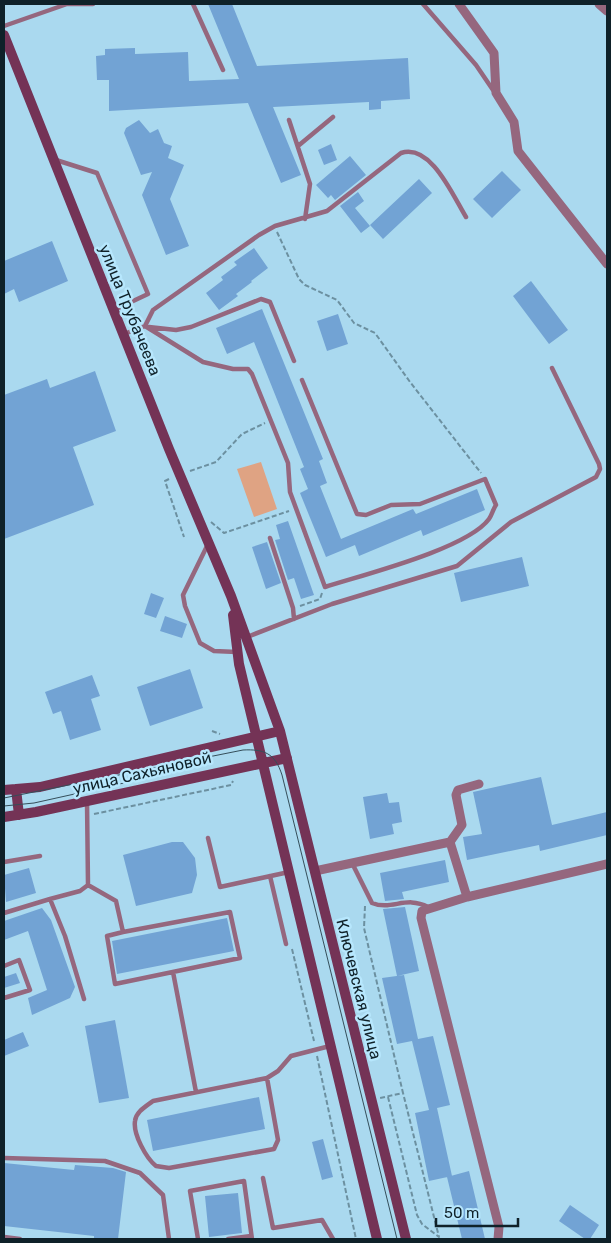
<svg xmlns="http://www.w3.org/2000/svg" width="611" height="1243" font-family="Rubik,sans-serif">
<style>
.green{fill:#dfa383}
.building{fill:#72a3d4}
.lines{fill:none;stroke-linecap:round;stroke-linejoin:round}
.path{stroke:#6c90a0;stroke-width:2;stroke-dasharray:5 2.5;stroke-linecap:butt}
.lane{stroke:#95677e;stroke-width:4.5}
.street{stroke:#95677e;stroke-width:9}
.secondary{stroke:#743356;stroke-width:10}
.tram{stroke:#354e5a;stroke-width:1}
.labels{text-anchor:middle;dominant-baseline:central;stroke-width:5;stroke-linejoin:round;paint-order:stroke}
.street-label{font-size:16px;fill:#0f2129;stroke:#b7e7fd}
</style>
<rect width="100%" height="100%" fill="#aad9ef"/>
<path class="green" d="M261,462L277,509L254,517L237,469Z"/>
<path class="building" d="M208,4H232L257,66L408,58L410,99L381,101V109L369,110V102L273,107L301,175L281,183L248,103L109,111V80H97L96,56L105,55V49L135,48V54L188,52L189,81L239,79Z
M139,120L150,133L158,129L164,143L172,146L168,158L184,165L170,199L189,246L166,255L142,195L152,172L141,175L124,133L126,128Z
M331,144L337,160L324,165L318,150Z
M350,156L366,175L335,200L331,195L328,198L316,185Z
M502,171L521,190L492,218L473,199Z
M419,179L432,193L383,239L370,225Z
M358,192L364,201L355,208L370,226L361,233L340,206Z
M52,241L68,281L19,302L14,289L4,294V261Z
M254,248L268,268L251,281L252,282L236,294L238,296L219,310L206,293L223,280L221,277L237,265L234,262Z
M531,281L568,330L549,344L513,296Z
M262,309L323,459L319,461L327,483L320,486L341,539L413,509L416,514L477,489L485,510L423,536L421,530L359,556L355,545L326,557L300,493L308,489L300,469L304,467L254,342L227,354L216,328Z
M338,314L348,344L327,351L317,321Z
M95,371L116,431L73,447L94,505L4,539V395L47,379L50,388Z
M288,521L314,595L301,599L294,578L288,580L275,540L280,539L276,525Z
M267,542L281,583L266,589L252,547Z
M522,557L529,586L461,602L454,573Z
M151,593L164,598L156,618L144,614Z
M165,616L187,624L182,638L160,631Z
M190,669L203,708L150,726L137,687Z
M92,675L100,696L91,699L101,730L70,740L61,711L53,714L45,692Z
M541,777L552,825L607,812V835L540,851L539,845L467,860L463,837L482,834L473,792Z
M387,793L389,803L399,802L402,822L392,824L394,834L370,839L363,797Z
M172,842H183L195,858L197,875L192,893L136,906L123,855Z
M445,860L449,882L402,892L404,899L385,901L380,873Z
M29,868L36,893L6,902L4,875Z
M405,907L419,971L397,976L383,909Z
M42,908L51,920L75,987L70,998L32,1015L28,998L47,990L28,931L4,940V921Z
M227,918L234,951L117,974L112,941Z
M16,973L20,983L4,988V977Z
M404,975L418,1039L433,1036L450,1105L437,1108L452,1176L429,1181L415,1113L429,1110L412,1041L417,1040L397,1044L382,978Z
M115,1020L129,1098L99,1103L85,1026Z
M23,1032L29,1046L4,1056V1040Z
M259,1097L265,1129L153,1151L147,1120Z
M323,1139L333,1177L322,1180L312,1142Z
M4,1163L74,1170L75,1165L113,1168L126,1172L118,1239H94V1236L4,1226Z
M469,1171L485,1239H462L447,1177Z
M238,1193L242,1233L209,1237L205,1196Z
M570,1205L599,1225L590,1239H585L559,1221Z"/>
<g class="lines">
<path class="path" d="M277,232L299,279L305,285L337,300L354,323L375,333L410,382L481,473
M190,471L216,462L242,434L265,423
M169,479L165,481L184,537
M211,522L224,533L289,511
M300,606L320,599L322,593
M212,731L220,734
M94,814L231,785L233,781
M365,906L364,928L403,1093L380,1098
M292,949L314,1041
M317,1056L356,1239
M388,1097L417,1215L422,1224L439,1237L403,1093"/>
<path class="lane" d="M193,4L223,70
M423,4L476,65L493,90
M4,26L67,4H93
M289,120L310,184L305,219
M298,146L333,117
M56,160L97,173L148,294L114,310
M145,326L203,362L233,369H248L252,374L288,463L290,492L325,587C362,575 467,549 489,519C492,515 493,509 496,505L485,479L420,504L391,505L366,515L357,514L302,380
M149,327L176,330L191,327L261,299L270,302L294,361
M124,334L145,326L153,310L259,235L275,226L327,211L401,153C431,143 453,196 466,217
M270,538L293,608L294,619
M208,544L183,595L185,606L200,643L214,651L237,652
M247,637L332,604L457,566L511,522L596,477L600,469L599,464L552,368
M208,838L220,887L289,872
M4,862L40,856
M352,863L372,903C392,911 406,895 428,907
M270,876L286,944
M88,885L116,901L123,932L107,936L115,984L240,958L230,912L123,932
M4,913L50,899
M4,966L19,960L30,990L4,998
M173,972L196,1092
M84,999L65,936L50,899L80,891L88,885L87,801
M267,1078L278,1140L274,1149L169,1168L156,1166C146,1158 133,1134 135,1121C136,1112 145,1107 153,1101L267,1078L278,1071L291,1056L330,1046
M4,1158L105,1161L140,1173L163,1195L169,1239
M263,1178L273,1228L322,1220L333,1239
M4,1237L20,1239
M198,1239L190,1191L244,1181L252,1239
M228,1239L251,1236"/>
<path class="street" d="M459,4L494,53L496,93L514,122L518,151L607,264
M599,4L607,11
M450,842L467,897
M315,871L450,842L462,825L456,795L458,790L479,784
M498,1239L499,1227L421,918L422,911L467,897L607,864"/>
<path class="secondary" d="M4,35L169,449L231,596L280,731L406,1239
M233,615L239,664L377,1239
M16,789L19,815
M4,790L40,787L280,731
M4,817L36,812L287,758"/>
<path class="tram" d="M4,798L243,750C264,749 275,753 282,775L397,1239
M4,806L34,803L124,783"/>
</g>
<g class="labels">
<g class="street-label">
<text transform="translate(130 310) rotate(68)">улица Трубачеева</text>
<text transform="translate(142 773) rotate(-13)">улица Сахьяновой</text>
<text transform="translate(359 989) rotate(76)">Ключевская улица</text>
</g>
</g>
<rect width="611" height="1243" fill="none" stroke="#0f2129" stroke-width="10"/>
<path d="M436 1218v8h82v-8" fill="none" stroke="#0f2129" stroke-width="2.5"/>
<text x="444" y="1218" font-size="15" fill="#0f2129" stroke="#b7e7fd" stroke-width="4" paint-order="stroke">50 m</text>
</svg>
